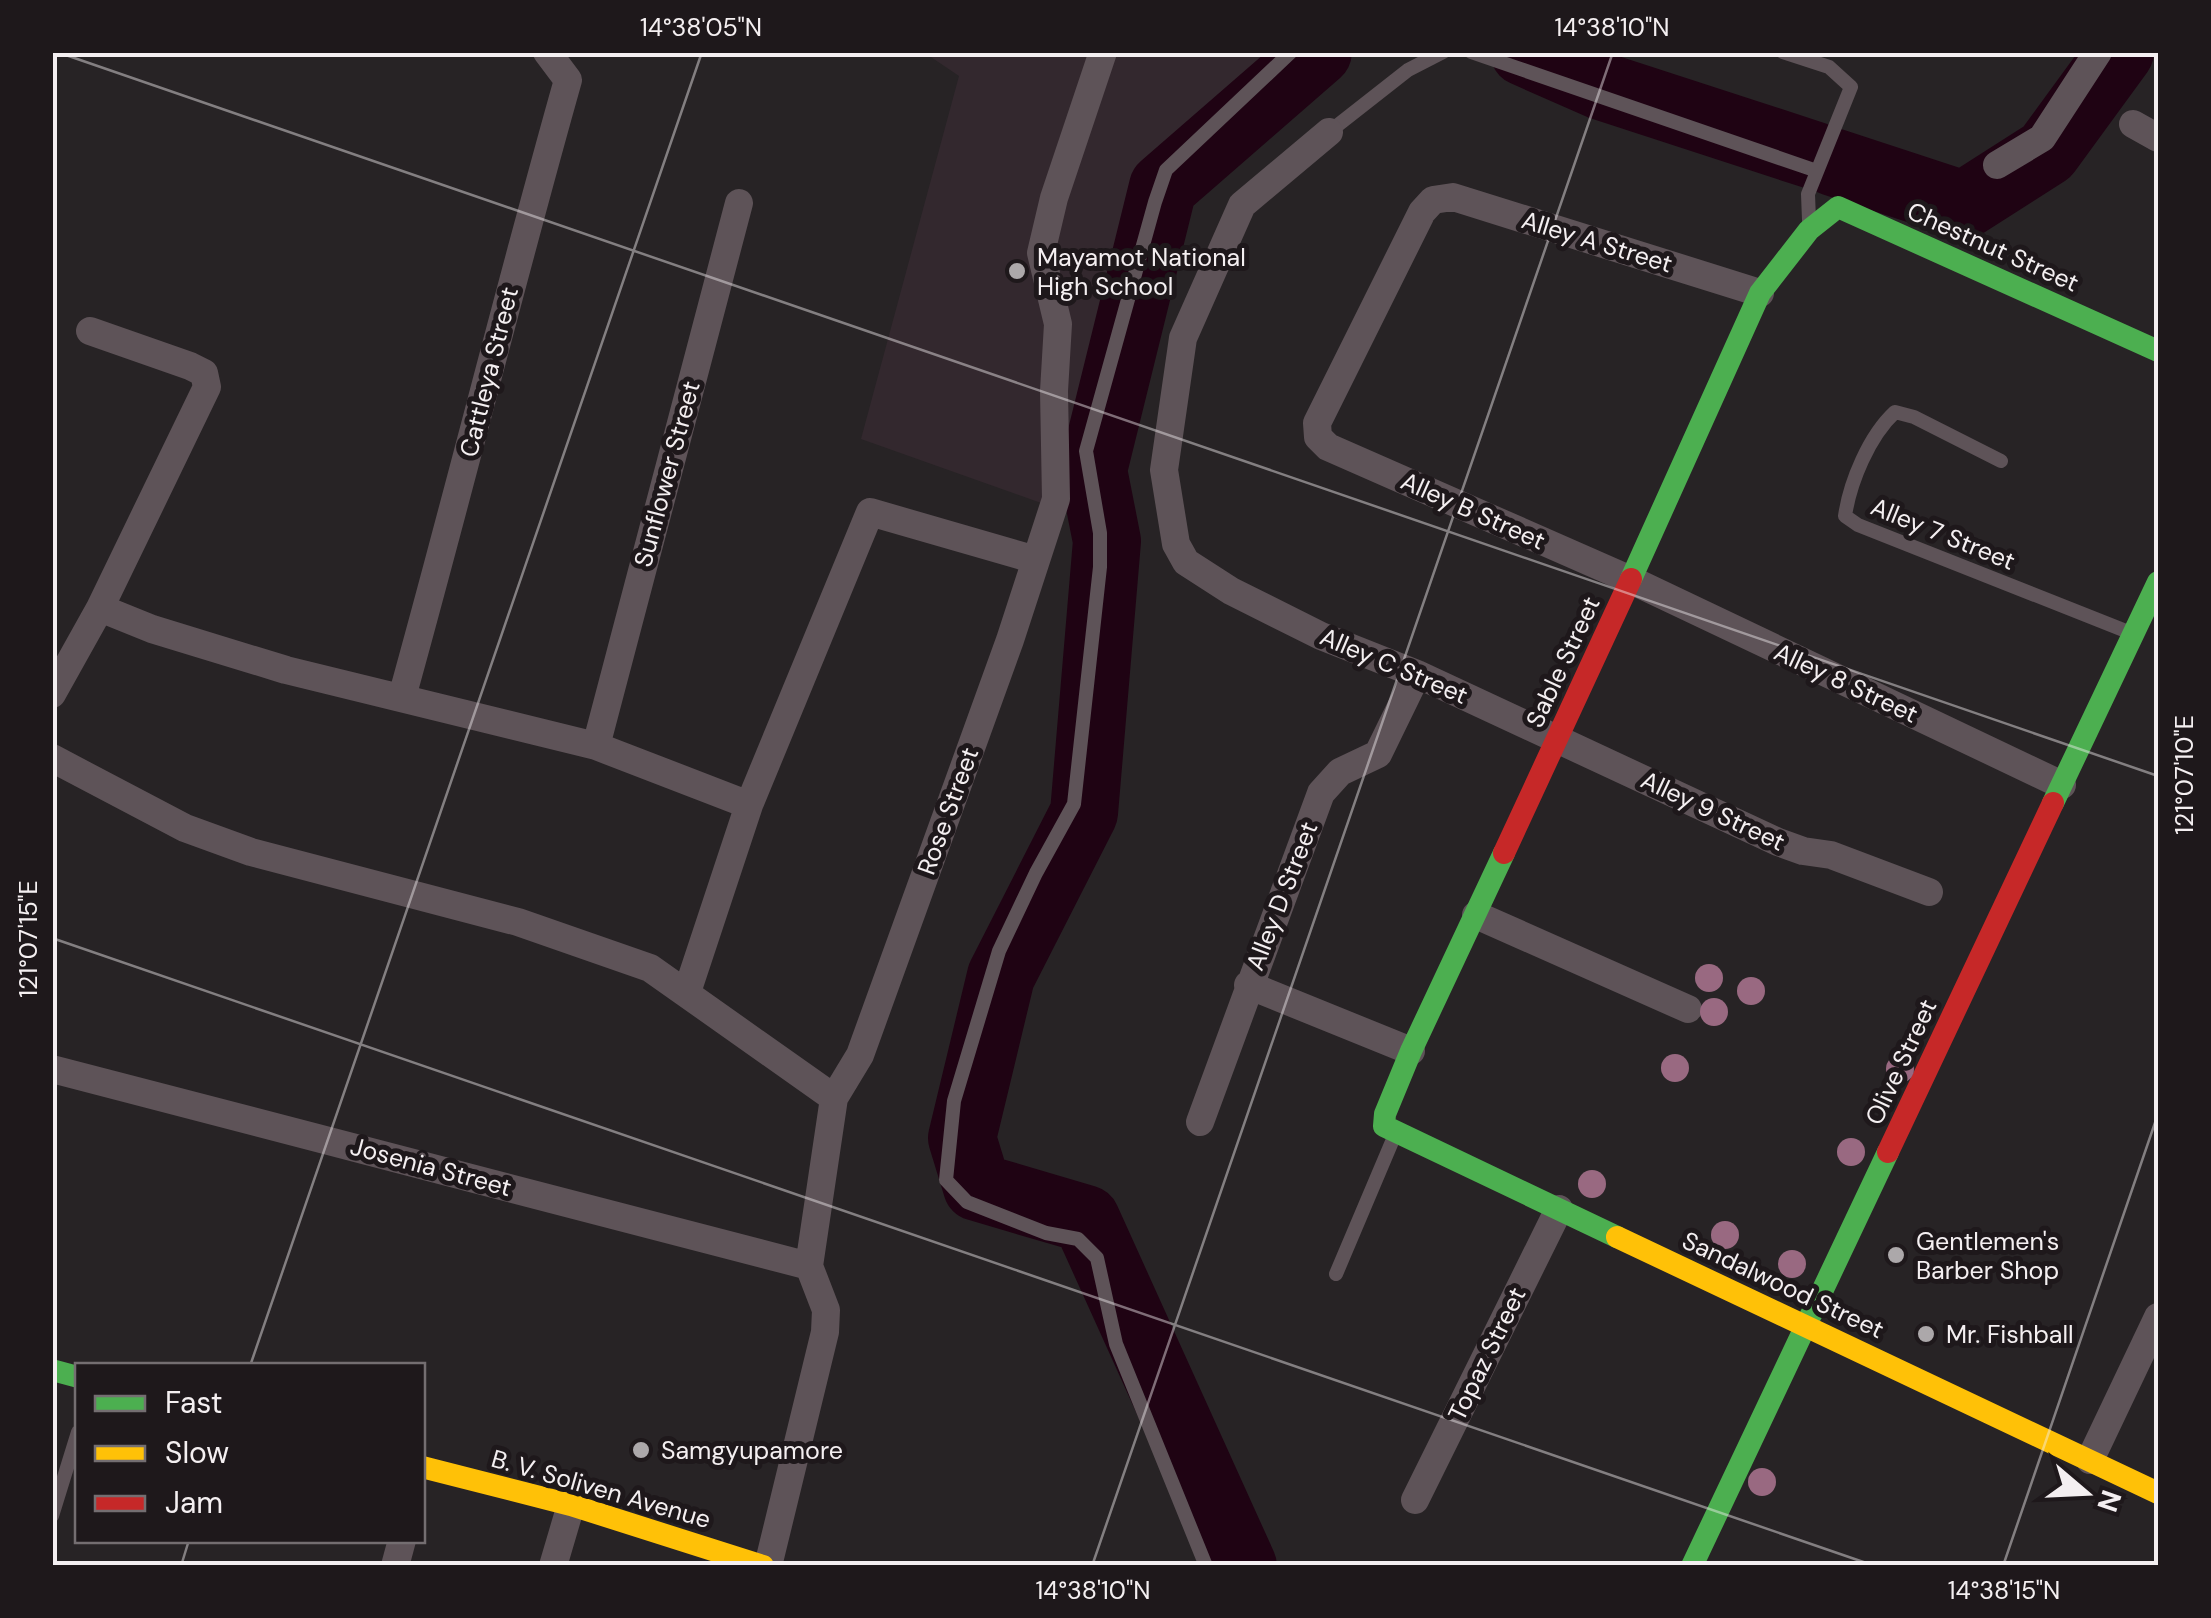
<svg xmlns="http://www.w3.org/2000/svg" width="2211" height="1618" font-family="'DM Sans',sans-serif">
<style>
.built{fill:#33282e}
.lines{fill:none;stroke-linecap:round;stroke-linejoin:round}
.river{stroke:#1f0313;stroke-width:68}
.lane{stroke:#5e5358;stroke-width:14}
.street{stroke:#5e5358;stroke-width:28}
.fast{stroke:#4caf50;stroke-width:22}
.slow{stroke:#ffc107;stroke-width:22}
.jam{stroke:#c62828;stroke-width:22}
.tree{fill:#996981}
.ticks{fill:none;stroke:#f4eff1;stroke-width:2.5;stroke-opacity:0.45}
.poi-dot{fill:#aca8aa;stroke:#1e181b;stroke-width:4}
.labels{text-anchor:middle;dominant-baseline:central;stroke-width:10;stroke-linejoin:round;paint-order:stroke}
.street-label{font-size:25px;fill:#f4eff1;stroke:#1e181b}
.poi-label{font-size:25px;fill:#f4eff1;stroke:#1e181b;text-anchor:start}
.neatline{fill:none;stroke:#f4eff1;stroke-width:4}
.ticks-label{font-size:25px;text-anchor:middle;fill:#f4eff1}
</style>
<rect width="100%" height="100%" fill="#272325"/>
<path class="built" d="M925,53H1286L1166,166L1044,504L861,439L959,76Z"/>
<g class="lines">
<path class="river" d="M1524,52L1601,86L1816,156
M1833,162L1964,205L2047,152L2120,52
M1243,1566L1086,1219L977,1187L962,1138L1001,976L1084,813L1107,541L1093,470L1163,187L1318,52"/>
<path class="lane" d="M1471,52L1817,171
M1783,52L1829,67L1851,87L1808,194L1809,220
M1329,132L1408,70L1443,52
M2001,461L1914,417L1895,412C1869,436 1850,482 1845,516L1858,525L2131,633
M1336,1274L1394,1137
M52,1516L78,1432
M1206,1566L1116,1344L1097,1258L1078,1239L1046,1233L967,1202L946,1180L954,1101L999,951L1036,873L1074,804L1100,567V533L1086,451L1155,202L1166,170L1291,52"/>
<path class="street" d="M2133,124L2158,138
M1329,132L1242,205L1183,338L1164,470L1176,544L1186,562L1231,591L1321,636L1417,674L1778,842L1803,851L1831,855L1929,892
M1997,165L2042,138L2098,52
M1760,293L1453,197L1433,200L1422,212L1317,423L1318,437L1328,447L1631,580L2062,785
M100,608L152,629L286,670L596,746L749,805
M52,694L100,608L207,387L204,373L190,366L90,331
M402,697C459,492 510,285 568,80L547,52
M596,746L739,203
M52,758L185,828L251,852L518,922L650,968L834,1098
M1476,915L1688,1009
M1248,985L1411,1051
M687,992L749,805L870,512L1036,560
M52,1069L809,1266
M1200,1122L1321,793L1340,772L1378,754L1417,674
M2090,1460L2158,1317
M1415,1500L1559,1209
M395,1566L402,1540
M553,1566L571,1505
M768,1566L825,1332L826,1310L809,1266L834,1098L860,1055L1010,640L1056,499L1054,391L1058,324L1041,253L1054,198L1103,52"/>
<path class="fast" d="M1631,579L1760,293L1809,230L1838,207L2158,351
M2053,803L2158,582
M1504,853L1411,1051L1385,1114L1384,1126L1617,1237
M52,1370L78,1377
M1692,1566L1888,1152"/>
<path class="slow" d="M1617,1237L2158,1493
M422,1467L571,1505L763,1566"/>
<path class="jam" d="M1504,853L1631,579
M1888,1152L2053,803"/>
</g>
<g class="tree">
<circle cx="1709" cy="978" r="14"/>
<circle cx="1751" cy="991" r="14"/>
<circle cx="1714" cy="1012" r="14"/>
<circle cx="1675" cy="1068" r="14"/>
<circle cx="1900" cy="1069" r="14"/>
<circle cx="1851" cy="1152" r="14"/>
<circle cx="1592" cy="1184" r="14"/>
<circle cx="1725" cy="1235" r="14"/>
<circle cx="1792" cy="1264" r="14"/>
<circle cx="1762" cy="1482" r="14"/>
</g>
<path class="ticks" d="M57,52L2158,776M52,938L1875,1566M250,1366L702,52M181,1566L189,1540M1092,1566L1613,52M2003,1566L2158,1114"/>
<g class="poi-dot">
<circle cx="1017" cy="271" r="10"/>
<circle cx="1896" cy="1255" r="10"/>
<circle cx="1926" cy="1334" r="10"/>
<circle cx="641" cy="1450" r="10"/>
</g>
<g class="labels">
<g class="street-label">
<text transform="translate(1597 242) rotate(17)">Alley A Street</text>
<text transform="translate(1993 247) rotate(24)">Chestnut Street</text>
<text transform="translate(489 372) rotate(-76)">Cattleya Street</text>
<text transform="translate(667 474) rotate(-75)">Sunflower Street</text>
<text transform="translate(1473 511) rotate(24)">Alley B Street</text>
<text transform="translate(1943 534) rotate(22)">Alley 7 Street</text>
<text transform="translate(1563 662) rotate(-65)">Sable Street</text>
<text transform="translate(1394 666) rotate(23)">Alley C Street</text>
<text transform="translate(1846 683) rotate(25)">Alley 8 Street</text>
<text transform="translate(948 811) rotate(-70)">Rose Street</text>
<text transform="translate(1713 811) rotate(25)">Alley 9 Street</text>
<text transform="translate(1282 896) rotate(-69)">Alley D Street</text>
<text transform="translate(1901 1062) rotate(-65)">Olive Street</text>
<text transform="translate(431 1167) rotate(15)">Josenia Street</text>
<text transform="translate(1783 1285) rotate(25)">Sandalwood Street</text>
<text transform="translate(1487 1354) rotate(-64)">Topaz Street</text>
<text transform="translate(601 1489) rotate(16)">B. V. Soliven Avenue</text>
</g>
<g class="poi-label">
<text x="1037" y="257">Mayamot National<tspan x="1037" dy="29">High School</tspan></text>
<text x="1916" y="1241">Gentlemen's<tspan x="1916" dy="29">Barber Shop</tspan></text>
<text x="1946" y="1334">Mr. Fishball</text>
<text x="661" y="1450">Samgyupamore</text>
</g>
</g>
<rect width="2211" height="1618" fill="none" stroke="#1e181b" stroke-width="110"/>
<rect x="75" y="1363" width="350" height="180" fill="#1e181b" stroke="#746e71" stroke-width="2.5"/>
<rect x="95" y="1396" width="50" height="15" fill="#4caf50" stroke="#746e71" stroke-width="2.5"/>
<text x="165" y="1413" font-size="30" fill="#f4eff1">Fast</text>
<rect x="95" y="1446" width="50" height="15" fill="#ffc107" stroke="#746e71" stroke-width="2.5"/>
<text x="165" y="1463" font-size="30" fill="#f4eff1">Slow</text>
<rect x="95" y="1496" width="50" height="15" fill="#c62828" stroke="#746e71" stroke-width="2.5"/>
<text x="165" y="1513" font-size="30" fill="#f4eff1">Jam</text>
<g transform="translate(2086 1493) rotate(109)" stroke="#1e181b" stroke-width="8" paint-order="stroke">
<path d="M0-8L18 38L0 25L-18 38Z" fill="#f4eff1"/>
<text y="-15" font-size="28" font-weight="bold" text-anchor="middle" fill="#f4eff1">N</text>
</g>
<rect x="55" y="55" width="2101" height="1508" class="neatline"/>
<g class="ticks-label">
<text x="701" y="36">14°38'05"N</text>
<text x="1612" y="36">14°38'10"N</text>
<text transform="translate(2184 775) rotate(-90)" y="9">121°07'10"E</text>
<text transform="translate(28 939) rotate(-90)" y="9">121°07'15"E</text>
<text x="1093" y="1599">14°38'10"N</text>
<text x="2004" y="1599">14°38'15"N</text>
</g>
</svg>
